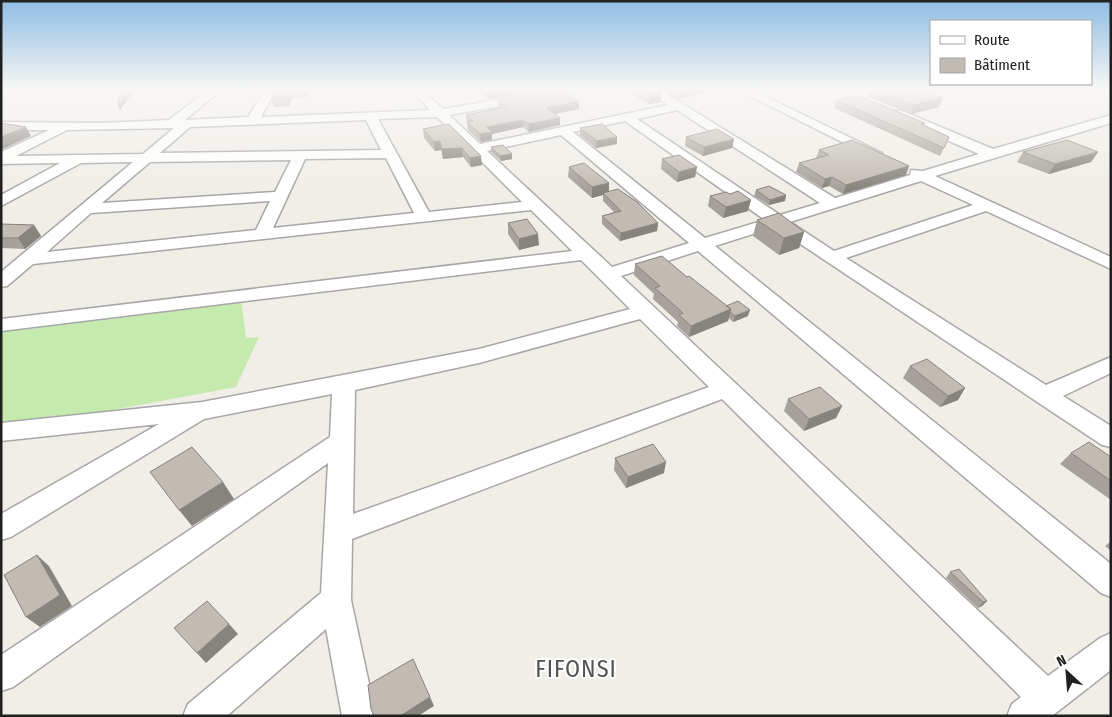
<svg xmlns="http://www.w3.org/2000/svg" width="1112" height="717" font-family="'Fira Sans Condensed',sans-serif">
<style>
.grass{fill:#c4eaae}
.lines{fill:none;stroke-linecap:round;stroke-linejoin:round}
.minor-casing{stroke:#a7a7a7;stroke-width:3}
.minor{fill:#fff;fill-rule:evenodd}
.wall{fill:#a6a19a}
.shaded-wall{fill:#87837d}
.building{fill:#c1bbb3;stroke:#87837d}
.labels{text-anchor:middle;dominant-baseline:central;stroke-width:4;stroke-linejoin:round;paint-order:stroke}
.near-quarter-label{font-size:24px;letter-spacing:1px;fill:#535353;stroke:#fff}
</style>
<rect width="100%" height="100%" fill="#f0eee7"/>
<path class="grass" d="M241,297L246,338L259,337L236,387L5,430L1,433V331L32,329Z"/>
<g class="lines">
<defs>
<path id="minor" d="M208,90H221L185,120L248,117L265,90H276L261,117L430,110L411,90H422L443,109L556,90H579L573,93L449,115L480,144L668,105L647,90H660L835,198L910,175L911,170L923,171L979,154L894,117L892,114L894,111H902L993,149L1111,115V123L935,176L1111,257V269L986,211L846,258L1046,385L1111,357V373L1063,396L1111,426V447L1102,445L775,227L715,246L1111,564V597L1101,593L698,251L621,276L1048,676L1100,638L1111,633V670L1052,716H1007L1012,704L1021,697L722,399L352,539L351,600L376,716H342L326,629L227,716H183L188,704L321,593L328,463L13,687L1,691V655L330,437L332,394L204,419L11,537L1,540V514L159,424L1,441V423L202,402L479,349L630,309L581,260L1,331V319L572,251L531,210L33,264L7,286L1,287V272L133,162L81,163L1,206V195L60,163L1,164V152L49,130H1V122L101,123L169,120ZM677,110L820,203L780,215L637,119ZM437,117L522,202L429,212L378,119ZM366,120L381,150L160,153L190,127ZM625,121L765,220L705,238L573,132ZM174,128L143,154L16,156L67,130ZM561,135L689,243L612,267L487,151ZM386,158L414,213L273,228L305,159ZM291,160L275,192L102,203L150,162ZM921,181L973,205L834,251L790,222ZM270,201L256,230L47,252L91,213ZM640,319L709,387L353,514L355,390L479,363Z
M738,90H752L882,153L875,157L870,156Z"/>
</defs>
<use href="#minor" class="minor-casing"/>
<use href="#minor" class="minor"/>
</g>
<path class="wall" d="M276,90H309L304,98H292L289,106L274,107L271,99Z
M477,90H547L489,99Z
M625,90H658L661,102L649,104Z
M663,90H709L708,92L677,99Z
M871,90H921L939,107L911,114L868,97Z
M836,100L925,123L924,125L949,137L940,156L834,108Z
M498,101H579V109L555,114L560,118V125L529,132L523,127L492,134V140L481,142L468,130L466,115L499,108Z
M449,124L482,165L471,167L463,157L443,159L441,150L435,151L424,138L423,129Z
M580,128L617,137V144L596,148L580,135Z
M686,137L734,139L732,148L703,156L685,146Z
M491,147L512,154V159L501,161L491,152Z
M819,150L906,175L843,194L829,186L822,188L796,172L799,163L816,158Z
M1023,152H1098L1091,162L1049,174L1017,162Z
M662,159L697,167L695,177L677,182L661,169Z
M569,167L609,192L658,223L657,231L620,241L602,224V216L614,212L603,201V195L592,198L568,177Z
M756,190L786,195L785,201L769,205L754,196Z
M730,194L748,211L723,218L708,206L710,196Z
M757,220L804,232L799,248L779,255L753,236Z
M508,223L539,245L519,250L508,234Z
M1,224L34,225L41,236L25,249L1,248Z
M635,264L687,277L726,306L748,316L733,322L729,318L728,321L689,337L677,326L678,322L653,299L654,294L634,275Z
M910,366L965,388L958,400L940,407L903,378Z
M788,399L842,406L836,418L804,431L784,411Z
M1071,453L1111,457V500L1060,464Z
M615,458L664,473L626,488L614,470Z
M1111,541V551L1105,546Z
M950,572L987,601L982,606L978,608L946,578Z"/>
<path class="shaded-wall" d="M130,90H135L120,110L118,106Z
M302,90H309L304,98Z
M508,90H547L489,99L488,93Z
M679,90H709L708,92L677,99Z
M290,91L292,98L289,106L286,98Z
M662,92L661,102L649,104L650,94Z
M943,98L939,107L911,114L914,105Z
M579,101V109L547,115V108Z
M560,118V125L529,132V124Z
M523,120V127L492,134V140L481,142L480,134L487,127Z
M26,127L31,136L1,150V137Z
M617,137V144L596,148L597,141Z
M734,139L732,148L703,156L704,147Z
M440,141L441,150L435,151L434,142Z
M462,148L463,157L443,159L442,149Z
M1098,152L1091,162L1049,174L1055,164Z
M512,154V159L501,161L500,156Z
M481,156L482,165L471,167L470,158Z
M909,166L906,175L843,194L846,185Z
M697,167L695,177L677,182L679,172Z
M832,177L829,186L822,188L825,179Z
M609,183V193H603V195L592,198V187Z
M786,195L785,201L769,205L770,200Z
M751,200L748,211L723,218L726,207Z
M658,223L657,231L620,241L621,233Z
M34,225L41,236L25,249L18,238Z
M804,232L799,248L779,255L784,238Z
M538,234L539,245L519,250V239Z
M731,309L728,321L689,337L691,326Z
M750,310L748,316L733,322L735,316Z
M965,388L958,400L940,407L948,396Z
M842,406L836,418L804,431L809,419Z
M666,462L664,473L626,488L628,477Z
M223,482L234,499L192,526L179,510Z
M37,555L49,566L72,606L40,627L26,617Z
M987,601L982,606L978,608L983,602Z
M229,624L238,634L206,663L197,653Z
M430,697L434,706L418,716H400Z"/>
<path class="building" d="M120,90H130L118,106Z
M276,90H303H302L290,91L286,98L271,99Z
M484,90H508L488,93Z
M562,90L579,101L547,108L560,118L529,124L523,120L487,127L492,132L480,134L467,122L473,121L466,115L506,107L498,101Z
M642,90H658L662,92L650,94Z
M873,90H921L943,98L914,105Z
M857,95L925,123L921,124L949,137L944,148L836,100Z
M1,123L26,127L1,137Z
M449,124L481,156L470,158L462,148L442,149L440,141L434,142L423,129Z
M602,124L617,137L597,141L580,128Z
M717,129L734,139L704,147L686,137Z
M852,140L909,166L846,185L832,177L825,179L799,163L829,155L819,150Z
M1067,140L1098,152L1055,164L1023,152Z
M503,145L512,154L500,156L491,147Z
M679,155L697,167L679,172L662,159Z
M584,163L609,183L592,187L569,167Z
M769,186L786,195L770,200L756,190Z
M618,189L637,202L658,223L621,233L602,216L621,211L603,193Z
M738,191L751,200L726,207L710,196L726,192L730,194Z
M779,213L804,232L784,238L757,220Z
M527,219L538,234L519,239L508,223Z
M1,224L34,225L18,238H1Z
M662,256L687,277L689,276L731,309L691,326L679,315L683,313L655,288L660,286L635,264Z
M738,301L750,310L735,316L730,312L731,309L726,306Z
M927,359L965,388L948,396L910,366Z
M820,387L842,406L809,419L788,399Z
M1089,442L1111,457V481L1071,453Z
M653,444L666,462L628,477L615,458Z
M192,447L223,482L179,510L150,472Z
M37,555L60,595L26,617L4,575Z
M959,569L987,601L983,602L950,572Z
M207,601L229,624L197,653L174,628Z
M413,659L430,697L400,716H374L371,709L368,685Z"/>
<linearGradient id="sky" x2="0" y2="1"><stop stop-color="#8ebde4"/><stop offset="0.47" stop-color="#f8f7f4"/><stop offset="1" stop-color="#f8f7f4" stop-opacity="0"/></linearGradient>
<rect width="1112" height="190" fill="url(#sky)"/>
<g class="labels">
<g class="near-quarter-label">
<text x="576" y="669">FIFONSI</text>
</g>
</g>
<rect width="1112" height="717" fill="none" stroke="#202020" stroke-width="5"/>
<rect x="930" y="20" width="162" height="65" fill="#ffffff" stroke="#a6a6a6"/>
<rect x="940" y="36" width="25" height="8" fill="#ffffff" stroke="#a6a6a6"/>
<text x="974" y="45" font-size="15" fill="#202020">Route</text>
<rect x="940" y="58" width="25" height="15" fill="#c1bbb3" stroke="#a6a6a6"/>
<text x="974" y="70" font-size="15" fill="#202020">Bâtiment</text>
<g transform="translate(1067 672) rotate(334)" stroke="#ffffff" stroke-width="4" paint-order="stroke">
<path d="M0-4L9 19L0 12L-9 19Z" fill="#202020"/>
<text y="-8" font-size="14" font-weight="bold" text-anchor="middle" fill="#202020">N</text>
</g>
</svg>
